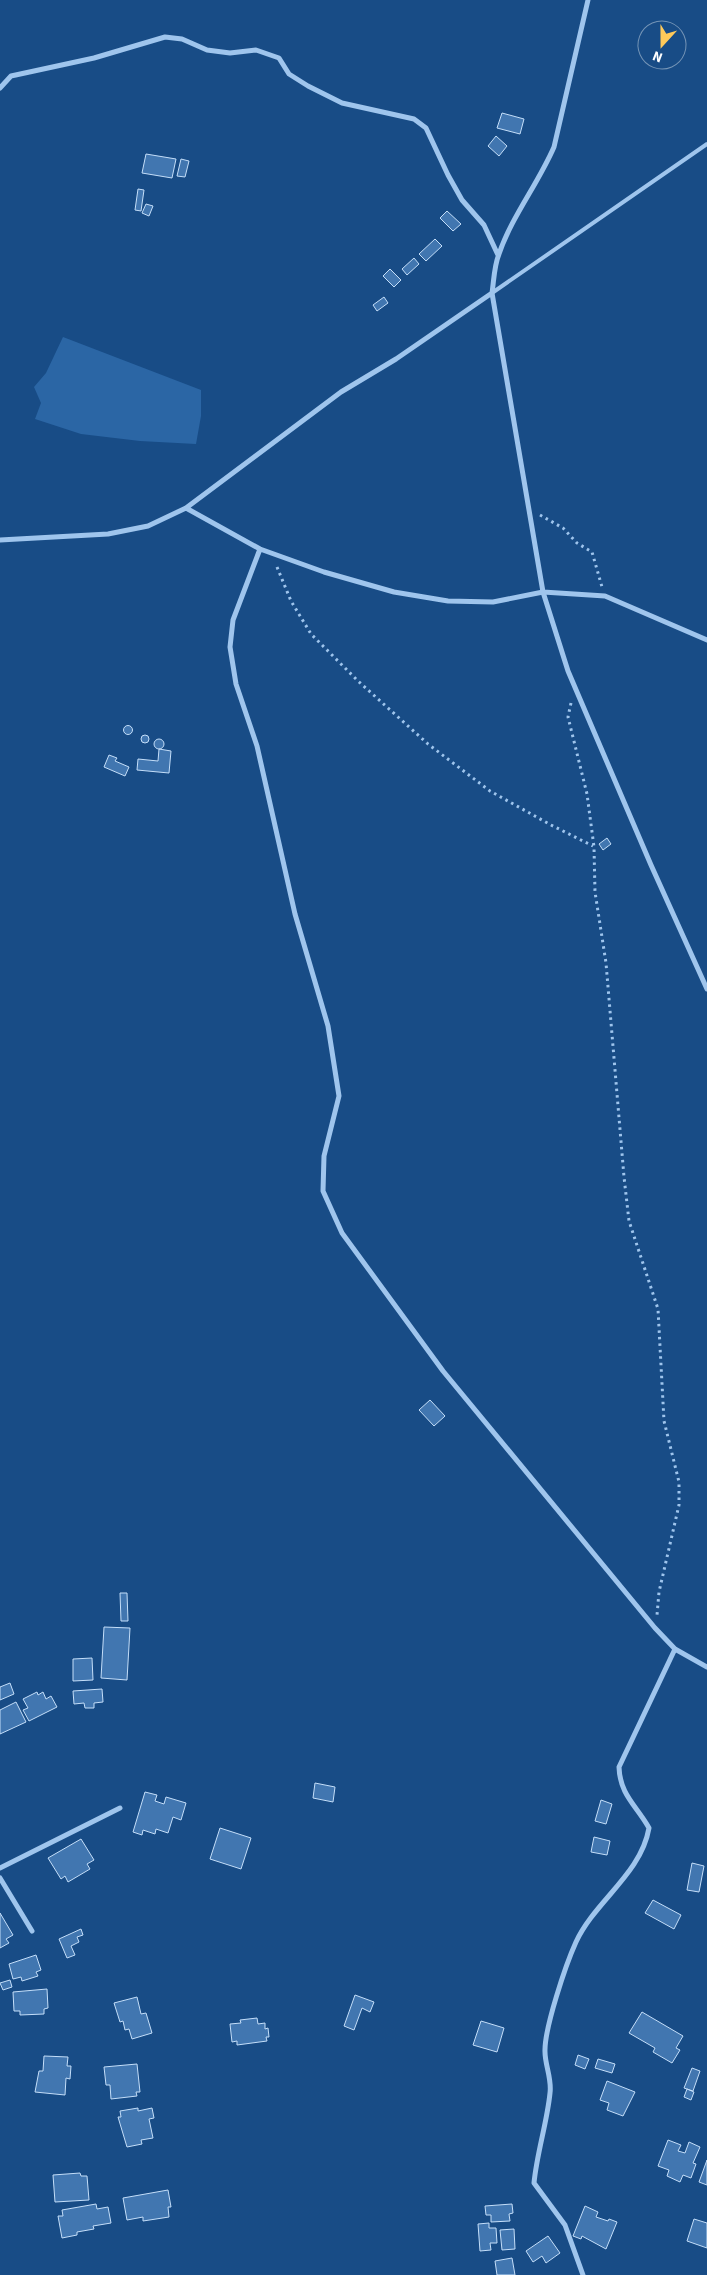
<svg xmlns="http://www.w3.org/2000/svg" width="707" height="2275" font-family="'Source Sans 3',sans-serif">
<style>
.green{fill:#2b66a5}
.building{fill:#4176b0;stroke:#c4def9}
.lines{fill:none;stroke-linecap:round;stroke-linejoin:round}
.path{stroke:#9fc5ed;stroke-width:3;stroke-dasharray:2.5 4;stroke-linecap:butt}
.lane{stroke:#9fc5ed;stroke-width:4}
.street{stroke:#9fc5ed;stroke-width:5}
</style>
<rect width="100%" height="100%" fill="#184c86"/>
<path class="green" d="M63,337L201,390V416L196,444L140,441L81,434L35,419L41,403L34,387L46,373Z"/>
<path class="building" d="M502,113L524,119L520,134L497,128Z
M496,136L507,146L499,156L488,146Z
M146,154L176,159L172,178L142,173Z
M181,159L189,161L185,177L177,176Z
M138,189L144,190L141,211L135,210Z
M146,204L153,206L149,216L142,213Z
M447,211L461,224L453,231L440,218Z
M435,239L442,246L426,261L419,254Z
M414,258L419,264L407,275L402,269Z
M390,269L401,280L394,287L383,276Z
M384,297L388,303L377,311L373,305Z
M123.5 730a4.5 4.5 0 1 1 9 0a4.5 4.5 0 1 1-9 0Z
M141 739a4 4 0 1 1 8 0a4 4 0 1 1-8 0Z
M154 744a5 5 0 1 1 10 0a5 5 0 1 1-10 0Z
M159,749L171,751L169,773L137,770L138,759L158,761Z
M109,755L117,758L115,761L129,767L125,776L104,767Z
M607,838L611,844L603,850L599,844Z
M430,1400L445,1416L434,1426L419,1410Z
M120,1593H127L128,1621H121Z
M104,1627L130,1628L127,1680L101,1678Z
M92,1658L93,1680L73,1681V1659Z
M10,1683L14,1694L0,1700V1687Z
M102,1689L103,1702L94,1703V1708H85L84,1703L74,1704L73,1691Z
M37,1692L38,1695L43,1692L46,1699L51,1696L57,1707L29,1721L23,1710L28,1708L23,1699Z
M16,1702L26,1722L0,1734V1710Z
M315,1783L335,1787L333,1802L313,1798Z
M145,1792L157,1795L155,1801L164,1804L166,1797L186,1803L181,1820L173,1817L168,1833L156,1829L155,1834L143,1830L142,1835L133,1832Z
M601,1800L612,1804L606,1824L595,1821Z
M220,1828L251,1838L241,1869L210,1859Z
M594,1837L610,1841L607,1855L591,1852Z
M81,1839L94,1860L87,1864L90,1869L68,1882L65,1876L61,1879L48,1858Z
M692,1863L704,1866L699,1892L687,1890Z
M653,1900L681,1915L674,1929L645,1913Z
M0,1913L13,1935L6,1939L9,1943L0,1948Z
M81,1929L83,1935L77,1937L79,1942L71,1946L75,1955L67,1958L59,1939Z
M36,1955L41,1970L36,1972L38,1976L22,1981L21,1977L13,1979L9,1964Z
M10,1980L12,1987L3,1990L0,1983Z
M47,1989L48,2008L44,2009V2014L20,2015V2011H14L13,1992Z
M355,1995L374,2002L370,2012L362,2008L354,2030L344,2026Z
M137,1997L141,2014L146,2013L152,2033L132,2039L129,2029L125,2030L123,2021L120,2022L114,2003Z
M642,2012L683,2036L676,2048L680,2050L672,2063L653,2052L655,2048L629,2033Z
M257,2018L258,2024L265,2023V2029L268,2028L269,2037H266L267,2041L237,2045V2041L232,2042L230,2024L241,2023L240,2020Z
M481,2021L504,2028L497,2052L473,2045Z
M578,2055L589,2059L585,2069L575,2065Z
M44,2056L68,2057L67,2066H71L70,2079L66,2078L65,2095L35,2092L39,2071H43Z
M598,2059L615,2064L612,2073L595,2068Z
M137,2064L140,2092H136L137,2096L111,2099L110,2085H106L104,2067Z
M692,2068L700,2071L693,2091L684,2088Z
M607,2081L635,2092L623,2116L607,2110L609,2103L600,2100Z
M687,2089L694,2092L691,2100L684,2097Z
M138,2108V2111L152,2108L154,2118L149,2119L153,2138L141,2140L142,2144L127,2147L118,2117H121L120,2111Z
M668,2140L681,2145L678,2151L685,2153L689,2142L700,2147L693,2163L696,2164L691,2178L683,2175L680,2182L667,2176L669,2170L658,2166Z
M707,2160V2185L699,2182Z
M80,2173L81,2176H87L89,2200L55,2202L53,2175Z
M168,2190L171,2207H168L169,2217L143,2221V2217L127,2220L123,2198Z
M96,2204L97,2209L108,2207L111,2223L93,2226L94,2229L77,2232V2235L62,2238L58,2216H63L62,2210Z
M512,2204L513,2213L509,2214L510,2221L491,2222V2215H486L485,2206Z
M585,2206L598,2212L596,2217L608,2221L609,2219L617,2222L606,2249L582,2236L581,2239L573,2236Z
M694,2219L707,2223V2248L687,2241Z
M489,2223V2228H496L497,2243H490L491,2250L480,2251L478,2224Z
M514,2229L515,2249L502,2250L500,2230Z
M548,2236L560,2253L546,2263L542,2256L533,2262L526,2251Z
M512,2258L515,2275H497L495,2261Z"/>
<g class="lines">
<path class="path" d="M540,515L563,528L577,543L592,552L602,587
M277,567L291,601L311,634L358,681L428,744L490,791L551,825L593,846
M571,703L568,717L587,794L594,847L595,892L606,963L624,1177L629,1221L658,1309L664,1421L679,1482V1505L659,1592L657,1615"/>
<path class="lane" d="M492,293L707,144"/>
<path class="street" d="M588,0L554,147C538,184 512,216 499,254C494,266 494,280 492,293L543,592L568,671L651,865L707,989
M0,88L11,76L94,58L165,37L182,39L207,50L230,53L256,50L279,58L289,74L308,86L342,103L414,119L426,128L448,175L462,200L484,225L498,255
M186,508L260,549L324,572L394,592L448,601L493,602L543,592L605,596L707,640
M0,540L108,534L148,526L186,508L341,392L396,359L492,293
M260,549L233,620L230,647L236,684L257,746L295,914L328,1026L339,1096L324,1156L323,1191L342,1233L443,1371L655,1628L675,1649L707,1667
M0,1868L120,1808
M0,1878L32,1931
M583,2275L565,2225L534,2183C537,2152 547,2123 550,2093C552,2079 545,2065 545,2052C544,2029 566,1964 576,1942C595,1901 641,1874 649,1828C636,1805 620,1795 619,1767L675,1649"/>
</g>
<g transform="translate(662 45) rotate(201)"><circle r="24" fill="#184c86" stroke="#7494b6"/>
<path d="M0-4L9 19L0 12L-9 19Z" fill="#ffca5a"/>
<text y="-8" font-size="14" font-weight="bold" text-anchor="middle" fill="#ffffff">N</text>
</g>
</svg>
